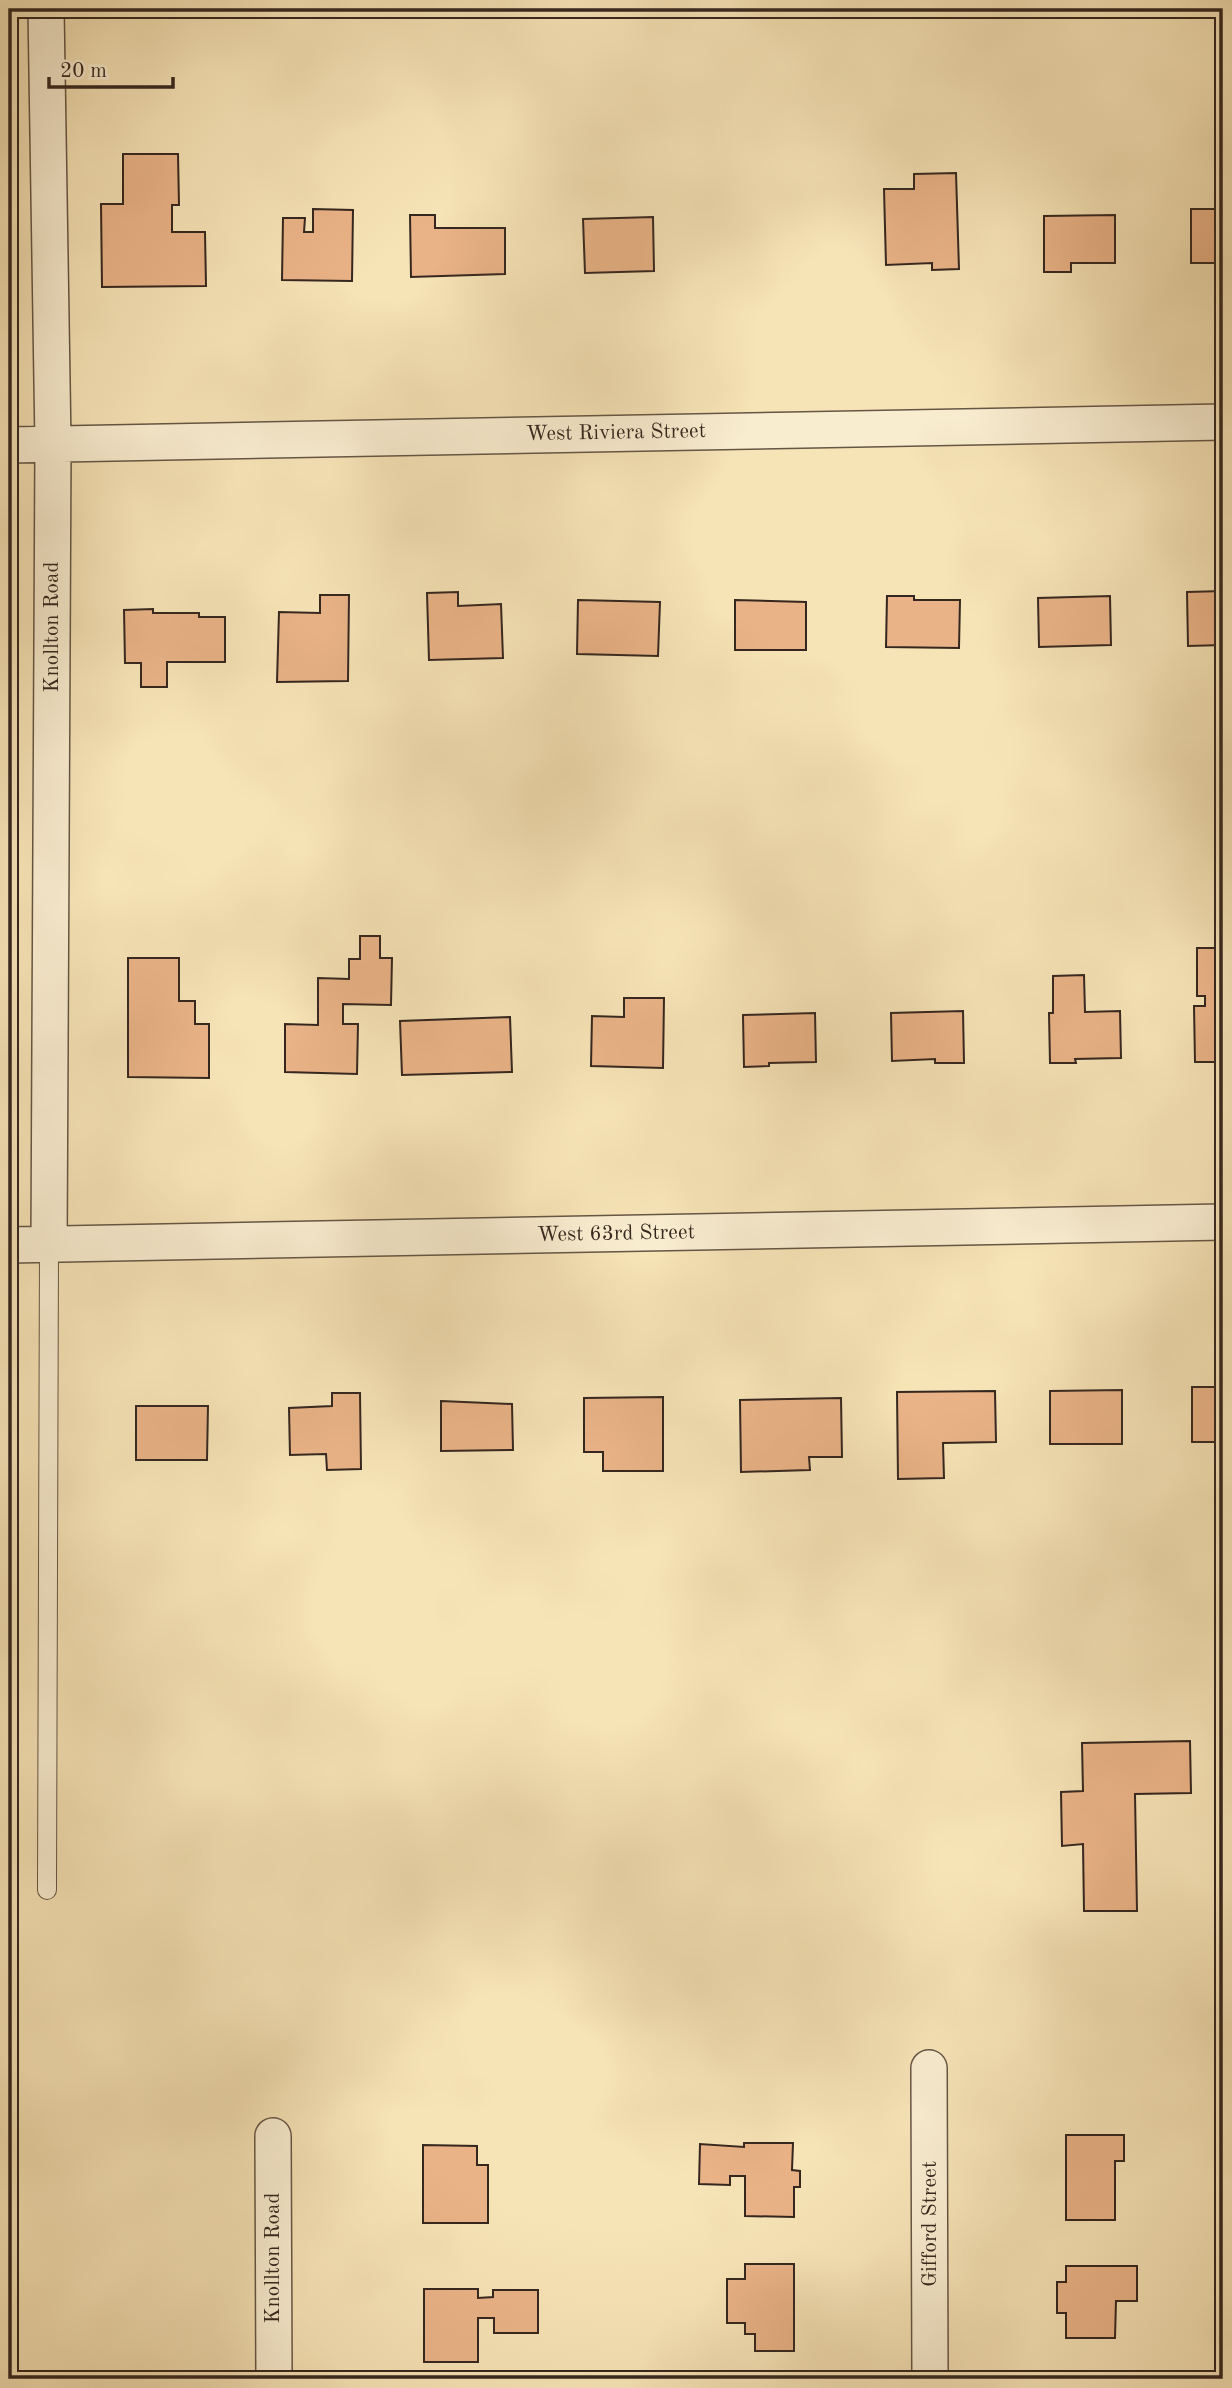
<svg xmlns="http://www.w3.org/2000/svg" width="1232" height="2388" font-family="'Old Standard TT',serif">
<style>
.building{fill:#e9b387;stroke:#35271f;stroke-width:2}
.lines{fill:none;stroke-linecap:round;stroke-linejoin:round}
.lane-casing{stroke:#655645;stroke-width:20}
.street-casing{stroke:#655645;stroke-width:38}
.lane{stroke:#f9edd0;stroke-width:18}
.street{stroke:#f9edd0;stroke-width:35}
.labels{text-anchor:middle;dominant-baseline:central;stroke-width:6;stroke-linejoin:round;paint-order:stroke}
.street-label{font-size:21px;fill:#35271f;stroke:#f9edd0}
</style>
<rect width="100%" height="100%" fill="#f6e3b6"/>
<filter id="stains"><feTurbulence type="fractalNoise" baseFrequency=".00286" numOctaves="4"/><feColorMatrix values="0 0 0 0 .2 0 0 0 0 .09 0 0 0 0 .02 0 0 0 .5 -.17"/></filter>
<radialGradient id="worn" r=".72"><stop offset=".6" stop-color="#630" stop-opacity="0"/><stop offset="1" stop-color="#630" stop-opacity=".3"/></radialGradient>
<path class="building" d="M123,154H178L179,205H172V232H205L206,286L102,287L101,204H123Z
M956,173L959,269L932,270V263L886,265L884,189H914V174Z
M313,209L353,210L352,281L282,280L283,218H305L304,232H313Z
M1191,209H1223V263H1191Z
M410,215H435V228H505V274L411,277Z
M1115,215V263H1071V272H1044V216Z
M653,217L654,271L585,273L583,219Z
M1223,591V645L1188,646L1187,592Z
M458,592V606L501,604L503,658L429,660L427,593Z
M320,595H349L348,681L277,682L279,612L320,613Z
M887,596H914V600H960L959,648L886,647Z
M1110,596L1111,645L1039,647L1038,598Z
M578,600L660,602L658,656L577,654Z
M735,600L806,602V650H735Z
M153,609V613H199V617H225V662H167V687H141V663H125L124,610Z
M360,936H380V958H392L391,1005L343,1004V1024H358L357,1074L285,1072V1024L318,1025V978L349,979V959H360Z
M1197,948H1223V1062H1195L1194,1006H1205V996H1197Z
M128,958H179V1001H195V1024H209V1078L128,1077Z
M1084,975L1085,1012L1120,1011L1121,1058L1075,1059L1076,1063H1050L1049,1013H1053V976Z
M624,998H664L663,1068L591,1066L592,1016L624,1017Z
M963,1011L964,1063H935V1059L892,1061L891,1013Z
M815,1013L816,1062L769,1063V1066L744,1067L743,1015Z
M510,1017L512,1072L402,1075L400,1021Z
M1192,1387H1223V1442H1192Z
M1122,1390V1444H1050V1391Z
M995,1391L996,1442L943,1443L944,1478L898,1479L897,1392Z
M332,1393H360L361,1469L327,1470L326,1454L290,1455L289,1408L332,1406Z
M663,1397V1471H603V1452H584V1398Z
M841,1398L842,1457H809L810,1470L741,1472L740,1400Z
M441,1401L512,1404L513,1450L441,1451Z
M136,1406H208L207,1460H136Z
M1190,1741L1191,1793L1135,1794L1137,1911H1084L1083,1844L1062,1846L1061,1792L1083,1791L1082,1743Z
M1066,2135H1124V2161H1115V2220H1066Z
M744,2143H793L792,2170L800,2171V2187H794V2217L745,2216V2176H730V2185L699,2184L700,2144L744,2147Z
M423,2145L477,2146V2165H488V2223H423Z
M745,2264H794V2351H755V2334H745V2323H727V2279H745Z
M1066,2266H1137V2301H1116L1115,2338H1066V2313H1057V2282H1066Z
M424,2289H478V2298L493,2297V2290H538V2333H494V2318H478V2362H424Z"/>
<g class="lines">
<defs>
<path id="lane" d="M47,1890L49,1245"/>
<path id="street" d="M46,9L53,444L49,1245
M9,445L1223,422
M9,1245L1223,1222
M929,2068L930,2379
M273,2136L274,2379"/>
</defs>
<use href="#lane" class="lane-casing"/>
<use href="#street" class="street-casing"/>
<use href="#lane" class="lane"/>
<use href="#street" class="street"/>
</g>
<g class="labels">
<g class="street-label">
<text transform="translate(616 433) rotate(-1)">West Riviera Street</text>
<text transform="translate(52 627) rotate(-90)">Knollton Road</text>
<text transform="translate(616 1234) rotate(-1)">West 63rd Street</text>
<text transform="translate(930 2224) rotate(-90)">Gifford Street</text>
<text transform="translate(273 2258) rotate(-90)">Knollton Road</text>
</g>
</g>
<rect width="1232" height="2388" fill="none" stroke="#f6e3b6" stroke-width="35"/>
<rect x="10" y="10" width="1211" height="2367" fill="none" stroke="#35271f" stroke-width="3.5"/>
<rect x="18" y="18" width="1197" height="2353" fill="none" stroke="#35271f" stroke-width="2"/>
<path d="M49 77v10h124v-10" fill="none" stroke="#35271f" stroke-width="3.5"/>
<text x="60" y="77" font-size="21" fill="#35271f" stroke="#f9edd0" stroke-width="5" paint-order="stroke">20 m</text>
<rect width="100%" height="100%" filter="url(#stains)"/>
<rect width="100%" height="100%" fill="url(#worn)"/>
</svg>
